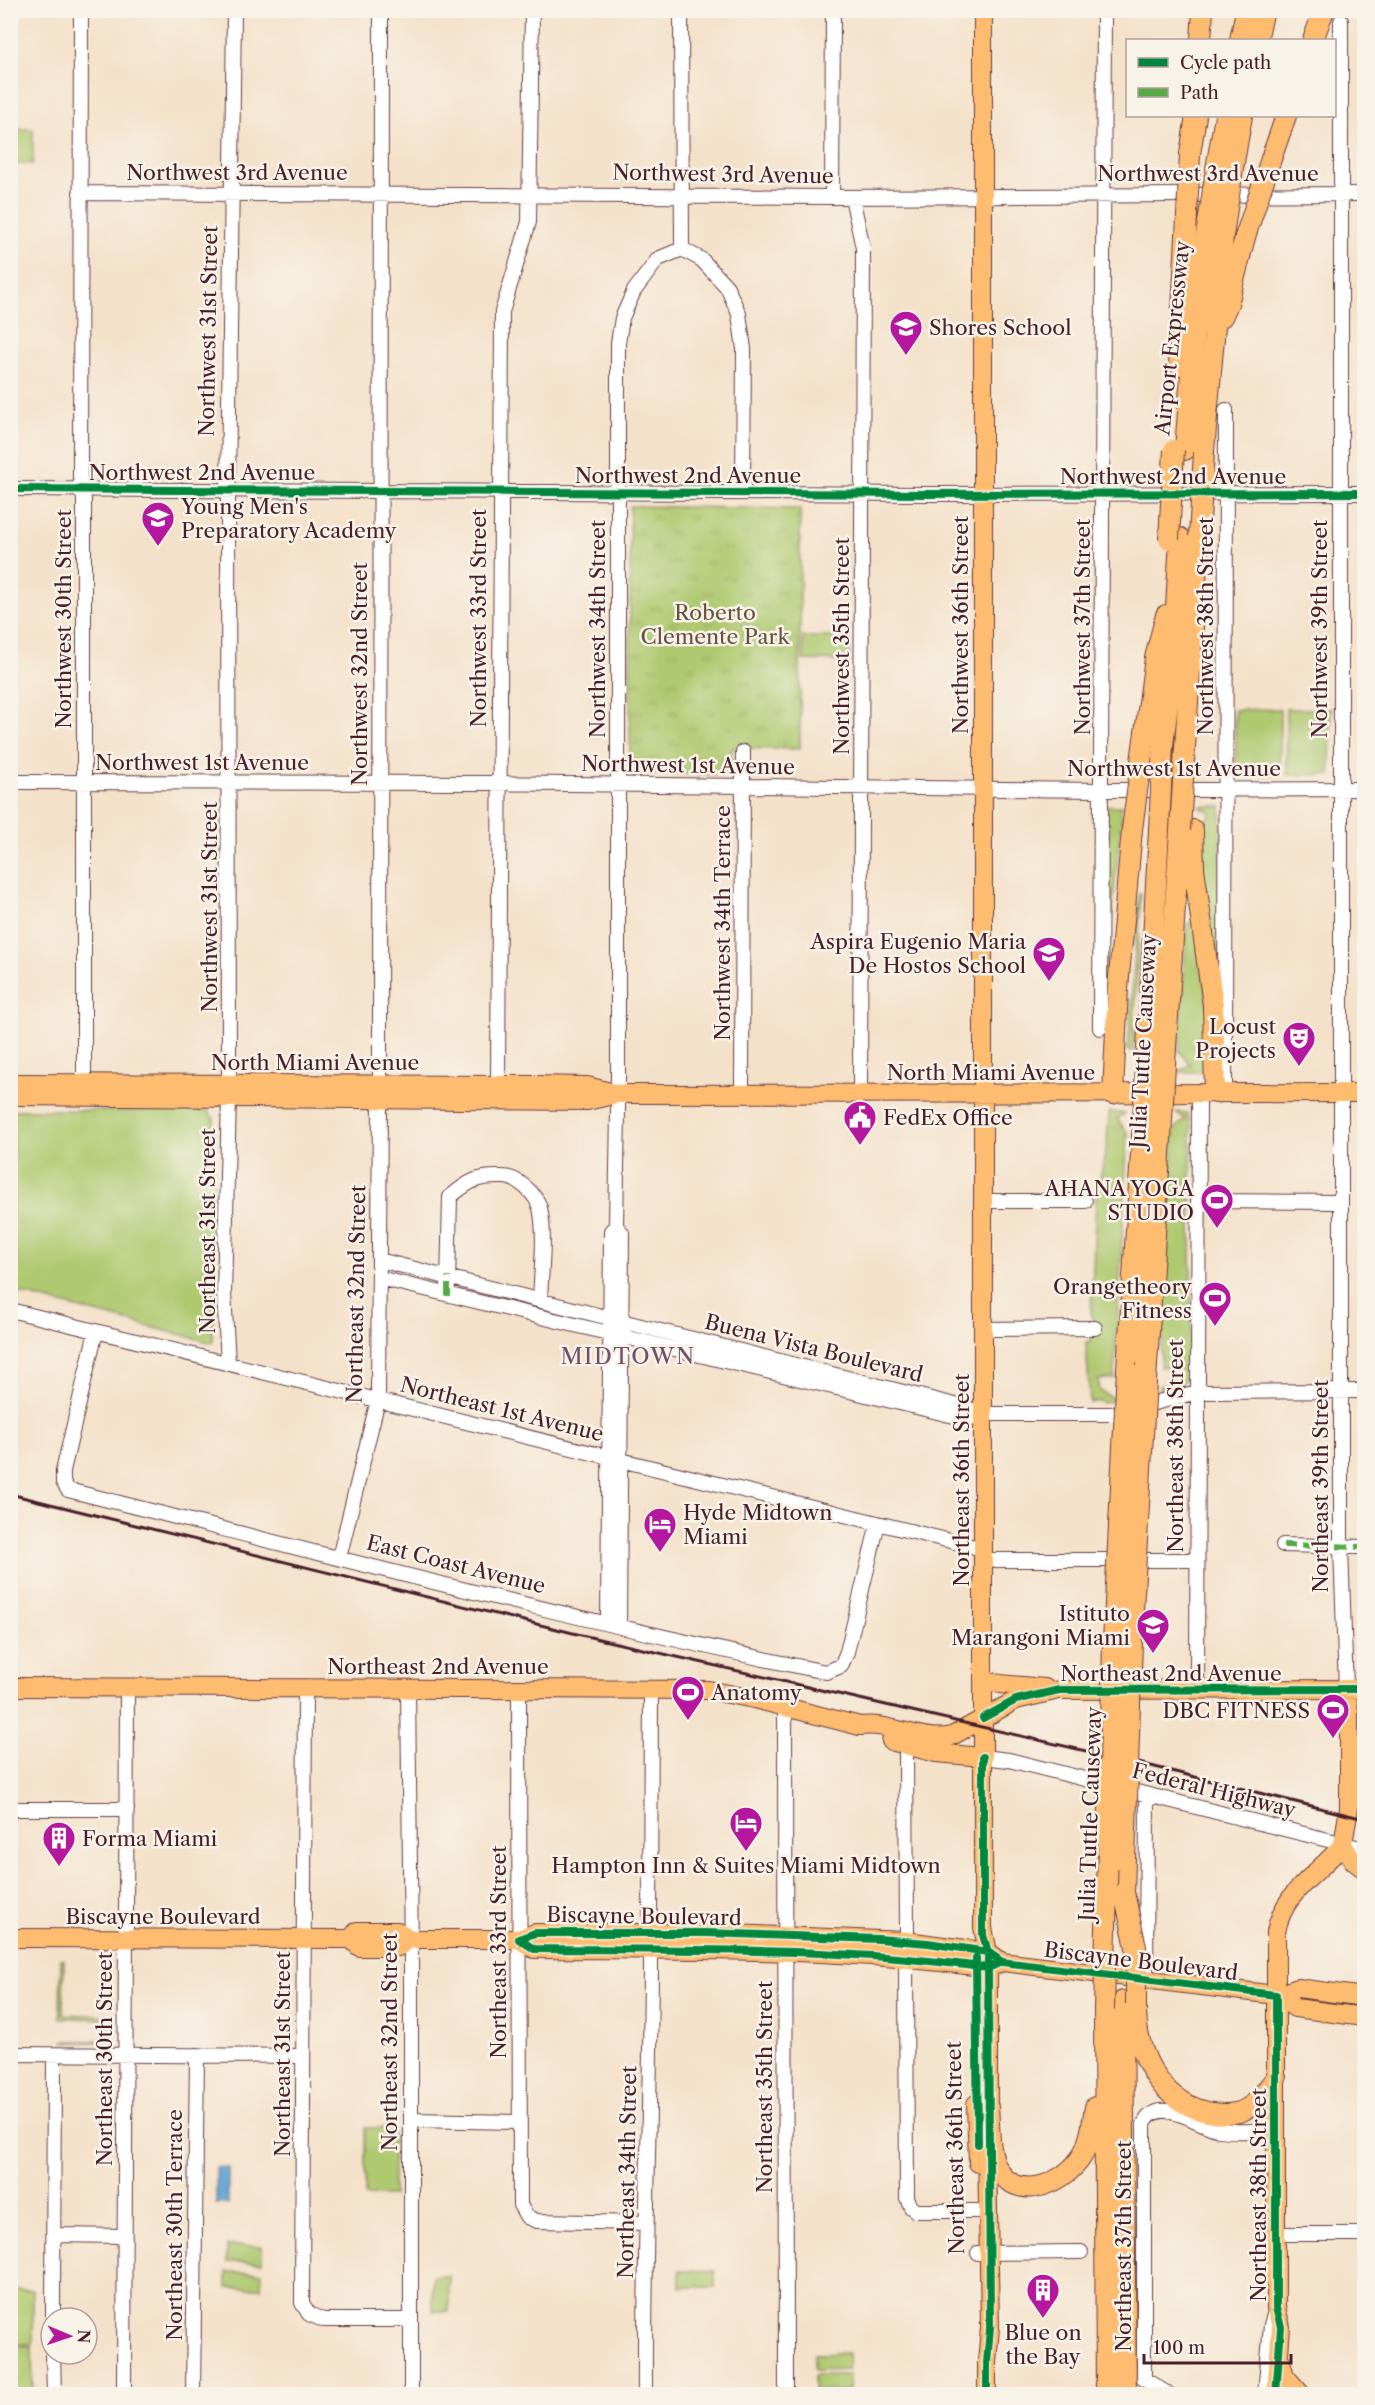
<svg xmlns="http://www.w3.org/2000/svg" width="1375" height="2405" font-family="'Libre Caslon Text',serif">
<style>
.grass{fill:#afc96f;stroke:#7c744d;stroke-width:1.5}
.park{fill:url(#park-tufts);stroke:#7c744d;stroke-width:1.5}
.water{fill:#5da3d3;stroke:#54617f;stroke-width:1.5}
.lines{fill:none;stroke-linecap:round;stroke-linejoin:round}
.minor-casing{stroke:#643c43;stroke-width:16}
.major-casing{stroke:#643c43;stroke-width:20}
.highway-casing{stroke:#643c43;stroke-width:22}
.minor{stroke:#fff;stroke-width:14}
.major{stroke:#febc70;stroke-width:18}
.highway{stroke:#febc70;stroke-width:20}
.rail{stroke:#4a1f2b;stroke-width:3}
.highway-bridge-casing{stroke:#643c43;stroke-width:22;stroke-linecap:butt}
.highway-bridge{stroke:#febc70;stroke-width:20}
.quiet{stroke:#57aa44;stroke-width:6;stroke-dasharray:12 6;stroke-linecap:butt}
.cycleway-casing{stroke:#f7f3e8;stroke-width:11}
.cycleway{stroke:#00873e;stroke-width:8}
.labels{text-anchor:middle;dominant-baseline:central;stroke-width:5;stroke-linejoin:round;paint-order:stroke}
.street-label{font-size:21px;fill:#4a1f2b;stroke:#f7f3e8}
.poi-label{font-size:21px;fill:#4a1f2b;stroke:#f7f3e8;text-anchor:start}
.park-label{font-size:21px;fill:#68523f;stroke:#f7f3e8}
.neighbourhood-label{font-size:22px;letter-spacing:1.5px;fill:#725069;stroke:#f7f3e8}
</style>
<defs>
<pattern id="park-tufts" width="24" height="20" patternUnits="userSpaceOnUse" patternTransform="scale(1.5)"><rect width="24" height="20" fill="#afc96f"/><path d="M3 7l-1-3M5 7V3M7 7l1-3M15 17l-1-3M17 17v-4M19 17l1-3" fill="none" stroke="#98ac60"/></pattern>
</defs>
<rect width="100%" height="100%" fill="#f7f3e8"/>
<filter id="ink" filterUnits="userSpaceOnUse"><feTurbulence type="fractalNoise" baseFrequency=".0167" numOctaves="2"/><feDisplacementMap in="SourceGraphic" scale="12" xChannelSelector="R" yChannelSelector="G"/><feConvolveMatrix kernelMatrix="1 2 1 2 8 2 1 2 1" color-interpolation-filters="sRGB"/></filter>
<filter id="wash" filterUnits="userSpaceOnUse"><feTurbulence type="fractalNoise" baseFrequency=".008" numOctaves="4" result="noise"/><feDisplacementMap in="SourceGraphic" scale="24" xChannelSelector="R" yChannelSelector="G"/><feGaussianBlur stdDeviation="1.35" result="paint"/><feColorMatrix in="noise" values="0 0 0 0 0 0 0 0 0 0 0 0 0 0 0 0 0 1.4 0 .05"/><feComposite in="paint" operator="in"/></filter>
<g filter="url(#wash)">
<rect width="100%" height="100%" fill="#f4e1c9"/>
<path class="grass" d="M10,129H33V164H11Z
M803,637H849V661L803,660Z
M1280,709V775L1236,776L1235,710Z
M1286,709H1331L1330,775H1287Z
M1106,806H1123L1119,811L1122,815L1105,976L1108,823L1104,818Z
M1201,806H1221L1222,1041L1205,906L1201,827L1211,814L1208,810L1201,809Z
M1139,893H1141L1133,1052L1128,1051Z
M1196,920L1207,999L1208,1072H1177L1191,1065L1179,1051L1187,924Z
M14,1110L208,1111L214,1119L213,1343L11,1291Z
M1109,1112L1125,1113L1117,1119L1128,1134L1114,1378L1098,1380L1100,1391L1113,1398V1401L1102,1403L1099,1401L1090,1403L1086,1342L1091,1341L1093,1319L1091,1317L1096,1198L1107,1145Z
M1176,1112L1187,1113L1191,1126V1369L1189,1370C1187,1386 1172,1386 1159,1390V1386C1172,1385 1178,1379 1179,1366L1160,1367L1174,1130L1185,1119Z
M61,1959H64L63,2014L111,2016V2042H64V2041H109V2019L60,2018Z
M365,2128H393V2196H365Z
M227,2246H262V2262H227Z
M680,2270L715,2271V2287H680Z
M227,2272L262,2273L261,2288H227Z
M433,2276H449V2311H433Z
M10,2290H33V2344H11Z
M10,2346H32L33,2394H11Z
M848,2353L849,2369L814,2370V2354Z
M814,2375H849V2391H814Z"/>
<path class="park" d="M630,506L800,509V749L732,748V774L630,773Z"/>
<path class="water" d="M216,2167L228,2168V2204H216Z"/>
</g>
<g filter="url(#ink)">
<g class="lines">
<defs>
<path id="minor" d="M81,10L80,477L84,500V1083
M681,10L682,249
M1341,21V1547L1346,1689
M80,193L832,197L1364,194
M832,197L833,10
M852,197L863,248L860,1096
M682,249L702,260L727,287L739,314L744,349L743,493
M10,489L925,494L1364,493
M10,782L490,783L1101,790L1364,789
M1100,1028L1104,10
M229,1084L228,491L234,10
M380,1085L381,10
M498,1085L502,312L529,222L532,10
M1225,1093L1226,410
M742,1094L743,752
M983,1201H1085
M1198,1201L1341,1202
M616,1226L622,1233L619,1626
M379,1260L967,1408L984,1414H1112L1197,1392L1364,1391
M379,1278L954,1416L967,1419L984,1414
M448,1286L450,1197C469,1181 477,1176 503,1177C518,1177 536,1194 540,1208C546,1234 541,1273 540,1300
M10,1310L983,1549
M983,1329L1095,1328
M96,1331L63,1471V1482L68,1490C320,1553 572,1620 826,1672L841,1666L847,1652L878,1523
M228,1363L224,1293L229,1099
M1283,1545L1364,1547
M339,1558L378,1400L380,1100
M983,1560H1197
M608,1623L611,1231L616,1226L618,1111V343L622,318L634,291L658,259L682,249
M305,1688L302,2303L309,2314L323,2320H411
M408,1689L411,1956V2394
M519,1689L520,2205L527,2217L537,2221L646,2223
M1197,1690L1199,1093
M785,1706L786,2394
M906,1745L907,1941
M983,1757L1009,1760L1364,1849
M10,1809H127
M650,1933L651,1689
M906,1958L907,2198L911,2207L916,2211H978
M1146,1980L1147,1795
M10,2054L303,2056
M411,2120L519,2122
M1276,2234H1364
M54,2235L124,2236
M978,2253L1081,2252
M53,2318L54,2055
M53,2354L54,2394
M124,2394L127,1688
M193,2394L197,2055
M645,2394C644,2246 651,2098 651,1950
M1168,2394L1144,2379V2124C1159,2093 1198,2126 1220,2130C1237,2133 1258,2130 1276,2130
M1265,2394L1271,2325L1276,2308"/>
<path id="major" d="M983,10V1928L988,1952V2120
M10,1083L536,1085L587,1086L618,1094H636C879,1095 1122,1095 1364,1093
M10,1096L587,1101L613,1095
M983,1679L1000,1684L1045,1688
M10,1687L708,1690L754,1699L860,1726C892,1722 921,1743 952,1736L1016,1700L1059,1690L1364,1689
M1346,1689L1349,1712V1808L1343,1844L1353,1861L1364,1869
M891,1741L936,1753L983,1757
M10,1938L351,1939L359,1947H398L410,1939H519L535,1933H706L907,1941L988,1952L1002,1962L1276,1995L1298,1988L1364,1997
M351,1939L357,1931H398L410,1939
M519,1939L534,1949C685,1950 838,1947 988,1968L998,1964
M1276,1995L1295,2008L1364,2017
M976,2104L978,2163
M987,2147L990,2328L987,2362V2394
M1281,2361L1285,2376L1301,2394
M1276,2394L1281,2327L1276,2308V1932C1283,1891 1319,1874 1343,1844"/>
<path id="highway" d="M1201,40L1203,10
M1240,40L1246,10
M1257,40L1264,10
M1313,40L1324,10
M1273,153L1286,116
M1190,154L1196,116
M1234,162L1242,116
M1217,163L1225,116
M1222,317L1228,304L1245,237
M1179,365L1186,236
M1185,450L1194,335L1206,236
M1204,451L1223,236
M1163,746L1173,659L1180,538
M1143,747L1155,658L1166,615
M1185,747L1199,537
M1193,830L1194,868L1213,1005L1215,1093
M1166,1047L1180,830
M1147,1048L1159,830
M1113,1094L1118,988L1132,829
M1147,1364L1161,1138
M1127,1369L1142,1138
M1124,1893L1125,1862
M1123,2001L1126,2394
M1136,2004C1135,2051 1157,2100 1207,2112C1221,2115 1235,2116 1248,2108C1259,2102 1267,2088 1276,2078
M1104,2010L1106,2394
M988,2107C990,2126 988,2149 996,2166C1015,2205 1065,2184 1082,2156C1091,2140 1092,2124 1095,2107"/>
</defs>
<use href="#minor" class="minor-casing"/>
<use href="#major" class="major-casing"/>
<use href="#highway" class="highway-casing"/>
<use href="#minor" class="minor"/>
<use href="#major" class="major"/>
<use href="#highway" class="highway"/>
<path class="rail" d="M10,1494L577,1634L1147,1765L1364,1819"/>
<defs>
<path id="highway-bridge" d="M1186,236L1190,154
M1206,236L1217,163
M1223,236L1234,162
M1245,237L1273,153
M1199,537L1204,451
M1169,539L1174,450
M1132,829L1143,747
M1159,830L1163,746
M1180,830L1185,747
M1142,1138L1147,1048
M1161,1138L1166,1047
M1125,1862L1133,1610L1147,1364
M1124,1893L1136,1947V2004
M1104,2010L1113,1642L1127,1369"/>
</defs>
<use href="#highway-bridge" class="highway-bridge-casing"/>
<use href="#highway-bridge" class="highway-bridge"/>
<path class="quiet" d="M448,1296V1277
M1283,1545L1364,1547"/>
<defs>
<path id="cycleway" d="M10,489L925,494L1364,493
M983,1718L1016,1700L1059,1690L1364,1689
M983,1757V1935L988,1952V1968L990,2328L987,2362V2394
M519,1939L535,1933H706L879,1939L928,1943L988,1952L1002,1962L1276,1995V2308L1281,2327L1276,2394
M519,1939L534,1949C685,1950 838,1947 988,1968L997,1964
M976,1958L978,2144"/>
</defs>
<use href="#cycleway" class="cycleway-casing"/>
<use href="#cycleway" class="cycleway"/>
</g>
</g>
<defs>
<symbol id="school-pin" viewBox="-11 -11 22 30"><path d="M0 17L-7.5 6A9.5 9.5 0 1 1 7.5 6Z" fill="#b5179e" stroke="#f7f3e8"/><path d="M0-5L7-2L0 1L-7-2ZM-4 1L0 2.5L4 1V4Q0 6-4 4Z" fill="#fff"/></symbol>
<symbol id="theatre-pin" viewBox="-11 -11 22 30"><path d="M0 17L-7.5 6A9.5 9.5 0 1 1 7.5 6Z" fill="#b5179e" stroke="#f7f3e8"/><path d="M-5-5.5Q0-4 5-5.5V0Q5 5 0 6Q-5 5-5 0ZM-3.3-2.5H-1v1.5H-3.3ZM1-2.5H3.3v1.5H1ZM-2.8 1Q0 5.5 2.8 1Z" fill="#fff"/></symbol>
<symbol id="civic-pin" viewBox="-11 -11 22 30"><path d="M0 17L-7.5 6A9.5 9.5 0 1 1 7.5 6Z" fill="#b5179e" stroke="#f7f3e8"/><path d="M-.6-6.5H3V-4.5H.6V-3L4-1V1h2V6H-6V1h2V-1L-.6-3ZM-1.2 2.5V6h2.4V2.5Z" fill="#fff"/></symbol>
<symbol id="stadium-pin" viewBox="-11 -11 22 30"><path d="M0 17L-7.5 6A9.5 9.5 0 1 1 7.5 6Z" fill="#b5179e" stroke="#f7f3e8"/><path d="M0-5a6.5 5 0 1 0 0 10a6.5 5 0 1 0 0-10ZM-3.5-1.8h7v3.6h-7Z" fill="#fff"/></symbol>
<symbol id="hotel-pin" viewBox="-11 -11 22 30"><path d="M0 17L-7.5 6A9.5 9.5 0 1 1 7.5 6Z" fill="#b5179e" stroke="#f7f3e8"/><path d="M-6-4.5h1.5V1H6V5H4.5V3h-9V5H-6ZM-4 0a1.8 1.8 0 1 1 3.6 0ZM.5 0V-2.5h3Q6-2.5 6 0Z" fill="#fff"/></symbol>
<symbol id="university-pin" viewBox="-11 -11 22 30"><path d="M0 17L-7.5 6A9.5 9.5 0 1 1 7.5 6Z" fill="#b5179e" stroke="#f7f3e8"/><path d="M0-5L7-2L0 1L-7-2ZM-4 1L0 2.5L4 1V4Q0 6-4 4Z" fill="#fff"/></symbol>
<symbol id="building-pin" viewBox="-11 -11 22 30"><path d="M0 17L-7.5 6A9.5 9.5 0 1 1 7.5 6Z" fill="#b5179e" stroke="#f7f3e8"/><path d="M-4-6H4V6H1V3H-1V6H-4ZM-2.5-4.3h1.7v1.8h-1.7ZM.8-4.3h1.7v1.8H.8ZM-2.5-1h1.7V.8h-1.7ZM.8-1h1.7V.8H.8Z" fill="#fff"/></symbol>
</defs>
<g fill-rule="evenodd">
<use href="#school-pin" x="887" y="308" width="38" height="52"/>
<use href="#school-pin" x="139" y="499" width="38" height="52"/>
<use href="#school-pin" x="1030" y="934" width="38" height="52"/>
<use href="#theatre-pin" x="1280" y="1019" width="38" height="52"/>
<use href="#civic-pin" x="841" y="1098" width="38" height="52"/>
<use href="#stadium-pin" x="1198" y="1181" width="38" height="52"/>
<use href="#stadium-pin" x="1196" y="1279" width="38" height="52"/>
<use href="#hotel-pin" x="641" y="1505" width="38" height="52"/>
<use href="#university-pin" x="1134" y="1606" width="38" height="52"/>
<use href="#stadium-pin" x="669" y="1673" width="38" height="52"/>
<use href="#stadium-pin" x="1314" y="1691" width="38" height="52"/>
<use href="#hotel-pin" x="727" y="1804" width="38" height="52"/>
<use href="#building-pin" x="40" y="1819" width="38" height="52"/>
<use href="#building-pin" x="1024" y="2271" width="38" height="52"/>
</g>
<g class="labels">
<g class="street-label">
<text x="237" y="172">Northwest 3rd Avenue</text>
<text x="1208" y="173">Northwest 3rd Avenue</text>
<text transform="translate(723 174) rotate(1)">Northwest 3rd Avenue</text>
<text transform="translate(208 331) rotate(-89)">Northwest 31st Street</text>
<text transform="translate(1172 338) rotate(-84)">Airport Expressway</text>
<text x="202" y="472">Northwest 2nd Avenue</text>
<text x="688" y="475">Northwest 2nd Avenue</text>
<text x="1173" y="476">Northwest 2nd Avenue</text>
<text transform="translate(478 618) rotate(-90)">Northwest 33rd Street</text>
<text transform="translate(63 619) rotate(-90)">Northwest 30th Street</text>
<text transform="translate(960 625) rotate(-90)">Northwest 36th Street</text>
<text transform="translate(1205 626) rotate(-90)">Northwest 38th Street</text>
<text transform="translate(1082 627) rotate(-90)">Northwest 37th Street</text>
<text transform="translate(597 629) rotate(-90)">Northwest 34th Street</text>
<text transform="translate(1319 629) rotate(-90)">Northwest 39th Street</text>
<text transform="translate(841 646) rotate(-90)">Northwest 35th Street</text>
<text transform="translate(359 674) rotate(-90)">Northwest 32nd Street</text>
<text x="202" y="762">Northwest 1st Avenue</text>
<text transform="translate(688 765) rotate(1)">Northwest 1st Avenue</text>
<text x="1174" y="768">Northwest 1st Avenue</text>
<text transform="translate(209 907) rotate(-90)">Northwest 31st Street</text>
<text transform="translate(722 923) rotate(-90)">Northwest 34th Terrace</text>
<text transform="translate(1143 1041) rotate(-87)">Julia Tuttle Causeway</text>
<text x="315" y="1062">North Miami Avenue</text>
<text x="991" y="1072">North Miami Avenue</text>
<text transform="translate(207 1231) rotate(-90)">Northeast 31st Street</text>
<text transform="translate(356 1294) rotate(-89)">Northeast 32nd Street</text>
<text transform="translate(814 1348) rotate(14)">Buena Vista Boulevard</text>
<text transform="translate(502 1409) rotate(14)">Northeast 1st Avenue</text>
<text transform="translate(1175 1446) rotate(-90)">Northeast 38th Street</text>
<text transform="translate(961 1480) rotate(-90)">Northeast 36th Street</text>
<text transform="translate(1320 1486) rotate(-90)">Northeast 39th Street</text>
<text transform="translate(456 1564) rotate(14)">East Coast Avenue</text>
<text x="438" y="1666">Northeast 2nd Avenue</text>
<text x="1171" y="1673">Northeast 2nd Avenue</text>
<text transform="translate(1214 1790) rotate(14)">Federal Highway</text>
<text transform="translate(1090 1814) rotate(-88)">Julia Tuttle Causeway</text>
<text x="163" y="1916">Biscayne Boulevard</text>
<text transform="translate(644 1916) rotate(1)">Biscayne Boulevard</text>
<text transform="translate(498 1952) rotate(-90)">Northeast 33rd Street</text>
<text transform="translate(1141 1961) rotate(7)">Biscayne Boulevard</text>
<text transform="translate(389 2042) rotate(-90)">Northeast 32nd Street</text>
<text transform="translate(282 2054) rotate(-90)">Northeast 31st Street</text>
<text transform="translate(104 2059) rotate(-90)">Northeast 30th Street</text>
<text transform="translate(764 2087) rotate(-90)">Northeast 35th Street</text>
<text transform="translate(955 2148) rotate(-91)">Northeast 36th Street</text>
<text transform="translate(627 2172) rotate(-89)">Northeast 34th Street</text>
<text transform="translate(1258 2195) rotate(-90)">Northeast 38th Street</text>
<text transform="translate(174 2225) rotate(-90)">Northeast 30th Terrace</text>
<text transform="translate(1123 2246) rotate(-90)">Northeast 37th Street</text>
</g>
<g class="poi-label">
<text x="929" y="327">Shores School</text>
<text x="181" y="506">Young Men's<tspan x="181" dy="24">Preparatory Academy</tspan></text>
<text x="1026" y="941" text-anchor="end">Aspira Eugenio Maria<tspan x="1026" dy="24">De Hostos School</tspan></text>
<text x="1276" y="1026" text-anchor="end">Locust<tspan x="1276" dy="24">Projects</tspan></text>
<text x="883" y="1117">FedEx Office</text>
<text x="1194" y="1188" text-anchor="end">AHANA YOGA<tspan x="1194" dy="24">STUDIO</tspan></text>
<text x="1192" y="1286" text-anchor="end">Orangetheory<tspan x="1192" dy="24">Fitness</tspan></text>
<text x="683" y="1512">Hyde Midtown<tspan x="683" dy="24">Miami</tspan></text>
<text x="1130" y="1613" text-anchor="end">Istituto<tspan x="1130" dy="24">Marangoni Miami</tspan></text>
<text x="711" y="1692">Anatomy</text>
<text x="1310" y="1710" text-anchor="end">DBC FITNESS</text>
<text x="82" y="1838">Forma Miami</text>
<text x="746" y="1865" text-anchor="middle">Hampton Inn &amp; Suites Miami Midtown</text>
<text x="1043" y="2332" text-anchor="middle">Blue on<tspan x="1043" dy="24">the Bay</tspan></text>
</g>
<g class="park-label">
<text x="715" y="612">Roberto<tspan x="715" dy="24">Clemente Park</tspan></text>
</g>
<g class="neighbourhood-label">
<text x="628" y="1356">MIDTOWN</text>
</g>
</g>
<rect width="1375" height="2405" fill="none" stroke="#f7f3e8" stroke-width="36"/>
<rect x="1126" y="39" width="210" height="78" fill="#f7f3e8" stroke="#b29e9c" stroke-width="1.5"/>
<rect x="1138" y="58" width="30" height="9" fill="#00873e" stroke="#b29e9c" stroke-width="1.5"/>
<text x="1180" y="69" font-size="18" fill="#4a1f2b">Cycle path</text>
<rect x="1138" y="88" width="30" height="9" fill="#57aa44" stroke="#b29e9c" stroke-width="1.5"/>
<text x="1180" y="99" font-size="18" fill="#4a1f2b">Path</text>
<g transform="translate(69 2336) rotate(92)"><circle r="28" fill="#f7f3e8" stroke="#b29e9c" stroke-width="1.5"/>
<path d="M0-4.5L10 22L0 15L-10 22Z" fill="#b5179e"/>
<text y="-9" font-size="16" font-weight="bold" text-anchor="middle" fill="#4a1f2b">N</text>
</g>
<path d="M1144 2354v9h147v-9" fill="none" stroke="#4a1f2b" stroke-width="3"/>
<text x="1153" y="2354" font-size="18" fill="#4a1f2b" stroke="#f7f3e8" stroke-width="4.5" paint-order="stroke">100 m</text>
</svg>
